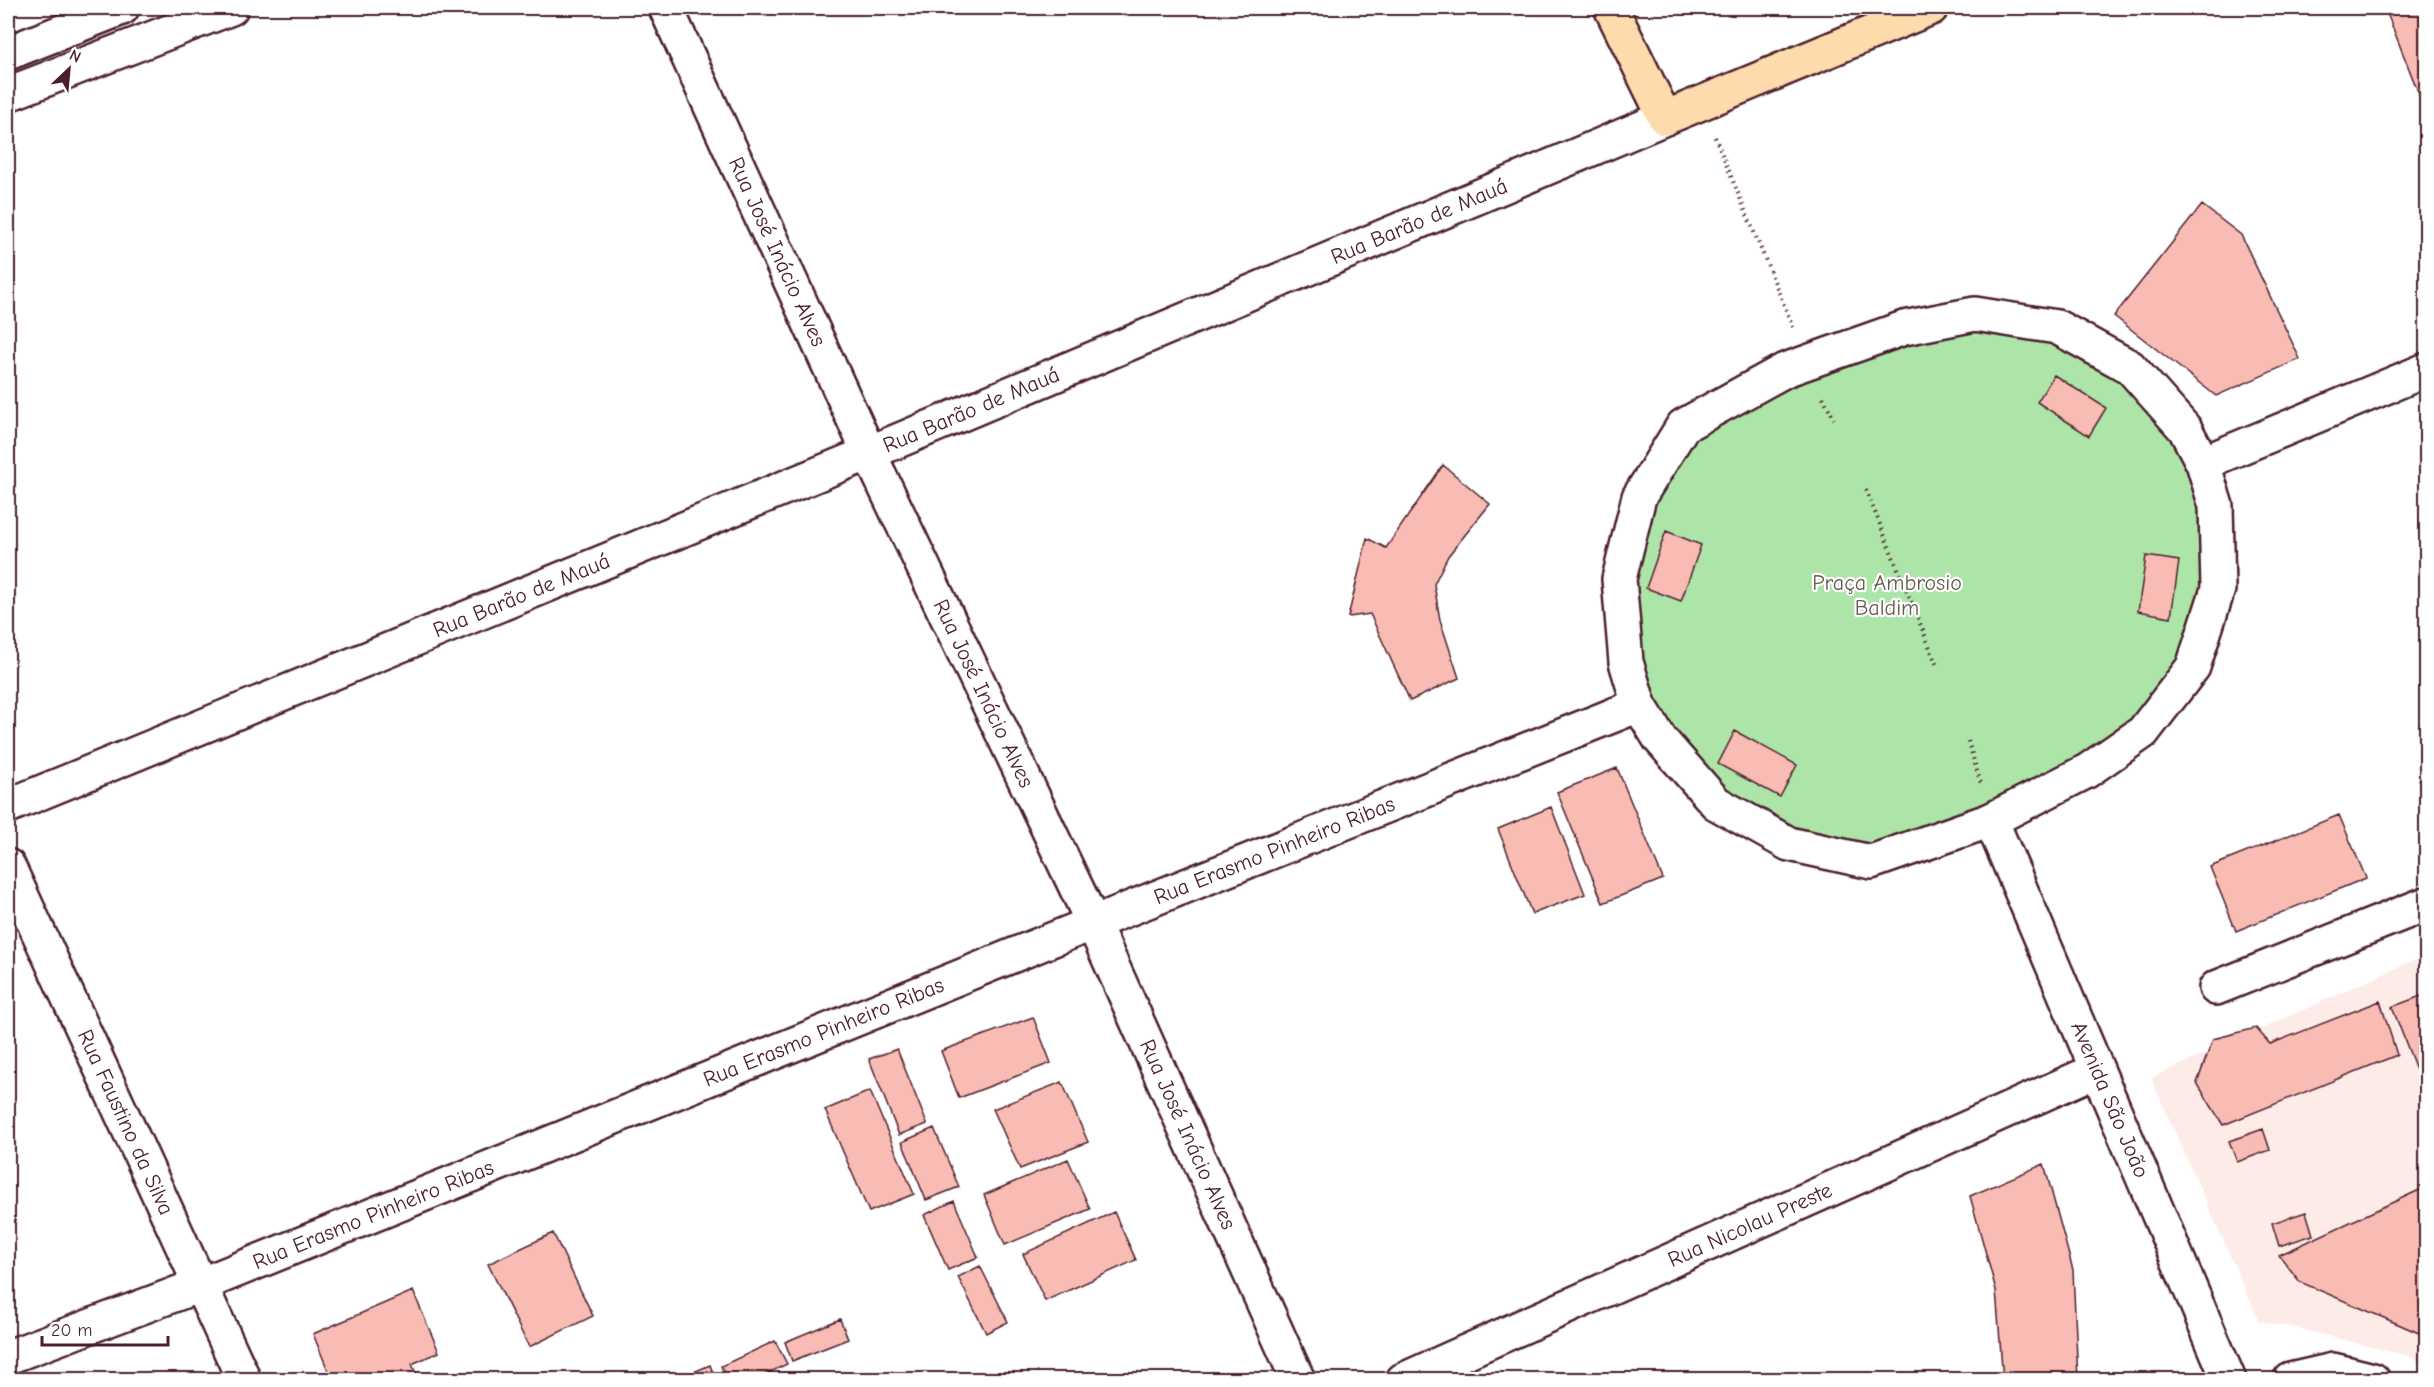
<svg xmlns="http://www.w3.org/2000/svg" width="2434" height="1387" font-family="'Comic Neue',sans-serif">
<style>
.built{fill:#fdebe8}
.green{fill:#ade5a9;stroke:#7c826a;stroke-width:1.5}
.building{fill:#f8bcb4;stroke:#4a1f2b;stroke-width:1.5}
.lines{fill:none;stroke-linecap:round;stroke-linejoin:round}
.street-casing{stroke:#4a1f2b;stroke-width:38}
.secondary-casing{stroke:#4a1f2b;stroke-width:38}
.primary-casing{stroke:#4a1f2b;stroke-width:38}
.path{stroke:#4a1f2b;stroke-width:4;stroke-dasharray:1.5 4.5;stroke-linecap:butt}
.street{stroke:#fff;stroke-width:33}
.secondary{stroke:#fff;stroke-width:33}
.primary{stroke:#fedbac;stroke-width:33}
.labels{text-anchor:middle;dominant-baseline:central;stroke-width:4.5;stroke-linejoin:round;paint-order:stroke}
.street-label{font-size:22px;fill:#4a1f2b;stroke:#fff}
.park-label{font-size:22px;fill:#685a51;stroke:#fff}
</style>
<rect width="100%" height="100%" fill="#fff"/>
<filter id="ink" filterUnits="userSpaceOnUse"><feTurbulence type="fractalNoise" baseFrequency=".0167" numOctaves="2"/><feDisplacementMap in="SourceGraphic" scale="12" xChannelSelector="R" yChannelSelector="G"/><feConvolveMatrix kernelMatrix="1 2 1 2 8 2 1 2 1" color-interpolation-filters="sRGB"/></filter>
<g filter="url(#ink)">
<path class="built" d="M2426,955V1366L2412,1357L2297,1328L2259,1321L2151,1078Z"/>
<path class="green" d="M1975,330L2052,342L2119,380L2172,438L2189,470L2200,508L2203,586L2179,660L2131,721L2079,757L1985,806L1871,845L1795,830L1726,790L1673,730L1654,699L1642,659L1635,580L1654,503L1695,438L1792,384L1908,343Z"/>
<path class="building" d="M2385,8H2426V112Z
M2202,205L2241,235L2300,359L2216,396L2114,316Z
M2054,375L2106,408L2089,436L2037,402Z
M1443,465L1490,504L1448,556L1434,584L1440,620L1459,678L1410,701L1370,614L1348,617L1367,538L1386,548Z
M1666,531L1701,545L1681,601L1646,588Z
M2146,556L2179,561L2171,617L2138,611Z
M1735,731L1797,765L1780,797L1718,764Z
M1617,768L1663,879L1603,903L1557,792Z
M1551,807L1585,894L1532,914L1498,829Z
M2339,815L2366,878L2236,931L2210,867Z
M2426,994V1095L2392,1007Z
M2380,1001L2397,1055L2223,1125L2197,1083L2213,1039L2256,1028L2270,1044Z
M1033,1017L1051,1063L959,1098L941,1051Z
M897,1049L927,1124L899,1135L869,1059Z
M1062,1082L1088,1142L1020,1169L993,1109Z
M870,1091L914,1194L869,1212L825,1110Z
M934,1128L959,1187L926,1200L902,1142Z
M2263,1129L2270,1150L2237,1162L2229,1141Z
M1068,1159L1090,1209L1005,1245L984,1195Z
M2044,1164L2073,1270L2078,1380H2003L1996,1290L1970,1196Z
M2426,1187V1336L2300,1282L2279,1255Z
M954,1201L978,1257L948,1270L924,1215Z
M1114,1212L1136,1260L1045,1301L1023,1254Z
M2306,1212L2313,1235L2279,1246L2272,1223Z
M553,1233L593,1316L529,1347L488,1264Z
M980,1266L1008,1322L986,1333L958,1277Z
M413,1291L439,1352L412,1364L419,1380H332L313,1334Z
M840,1319L848,1339L792,1361L785,1342Z
M775,1341L787,1364L754,1380H728L721,1366Z
M710,1365L716,1380H675Z"/>
<g class="lines">
<defs>
<g id="street">
<path d="M1975,314L2057,327L2130,367L2185,429L2203,463L2216,506L2218,589L2193,667L2143,732L2087,771L1991,820L1871,862L1789,844L1716,803L1660,739L1639,705L1626,662L1619,579L1639,497L1683,426L1785,370L1904,328Z"/>
<path d="M2203,463L2426,370"/>
<path id="s1" d="M8,806L869,453L1093,923L1298,1380"/>
<path id="s2" d="M1991,820L2229,1380"/>
<path id="s3" d="M8,866L244,1380"/>
<path d="M2216,988L2426,904"/>
<path id="s4" d="M8,1357L200,1285L1093,923L1639,705"/>
<path id="s5" d="M1403,1380L2097,1070"/>
<path d="M2290,1380L2333,1370L2373,1380"/>
</g>
<g id="secondary">
<path id="s6" d="M666,8L869,453L1665,118"/>
<path d="M8,53L122,8"/>
<path d="M8,94L231,8"/>
</g>
<path id="primary" d="M1611,8L1665,118L1931,8"/>
</defs>
<use href="#street" class="street-casing"/>
<use href="#secondary" class="secondary-casing"/>
<use href="#primary" class="primary-casing"/>
<path class="path" d="M1715,137L1793,327
M1823,397L1834,419
M1866,490L1938,668
M1968,741L1981,784"/>
<use href="#street" class="street"/>
<use href="#secondary" class="secondary"/>
<use href="#primary" class="primary"/>
</g>
</g>
<g class="labels">
<g class="street-label">
<text stroke="none"><textPath href="#s6" startOffset="1086">Rua Barão de Mauá</textPath></text>
<text stroke="none"><textPath href="#s6" startOffset="268">Rua José Inácio Alves</textPath></text>
<text stroke="none"><textPath href="#s6" startOffset="600">Rua Barão de Mauá</textPath></text>
<text stroke="none"><textPath href="#s1" startOffset="555">Rua Barão de Mauá</textPath></text>
<text stroke="none"><textPath href="#s1" startOffset="1197">Rua José Inácio Alves</textPath></text>
<text stroke="none"><textPath href="#s4" startOffset="1364">Rua Erasmo Pinheiro Ribas</textPath></text>
<text stroke="none"><textPath href="#s4" startOffset="878">Rua Erasmo Pinheiro Ribas</textPath></text>
<text stroke="none"><textPath href="#s2" startOffset="304">Avenida São João</textPath></text>
<text stroke="none"><textPath href="#s3" startOffset="282">Rua Faustino da Silva</textPath></text>
<text stroke="none"><textPath href="#s1" startOffset="1683">Rua José Inácio Alves</textPath></text>
<text stroke="none"><textPath href="#s4" startOffset="392">Rua Erasmo Pinheiro Ribas</textPath></text>
<text stroke="none"><textPath href="#s5" startOffset="380">Rua Nicolau Preste</textPath></text>
</g>
<g class="park-label">
<text x="1887" y="583">Praça Ambrosio<tspan x="1887" dy="25">Baldim</tspan></text>
</g>
</g>
<rect width="2434" height="1387" fill="none" stroke="#fff" stroke-width="30"/>
<rect x="15" y="15" width="2404" height="1357" fill="none" stroke="#4a1f2b" stroke-width="2" filter="url(#ink)"/>
<g transform="translate(69 69) rotate(26)" stroke="#ffffff" stroke-width="4.5" paint-order="stroke">
<path d="M0-4.5L10 22L0 15L-10 22Z" fill="#4a1f2b"/>
<text y="-9" font-size="16" font-weight="bold" text-anchor="middle" fill="#4a1f2b">N</text>
</g>
<path d="M42 1336v9h126v-9" fill="none" stroke="#4a1f2b" stroke-width="3"/>
<text x="51" y="1336" font-size="18" fill="#4a1f2b" stroke="#ffffff" stroke-width="4.5" paint-order="stroke">20 m</text>
</svg>
